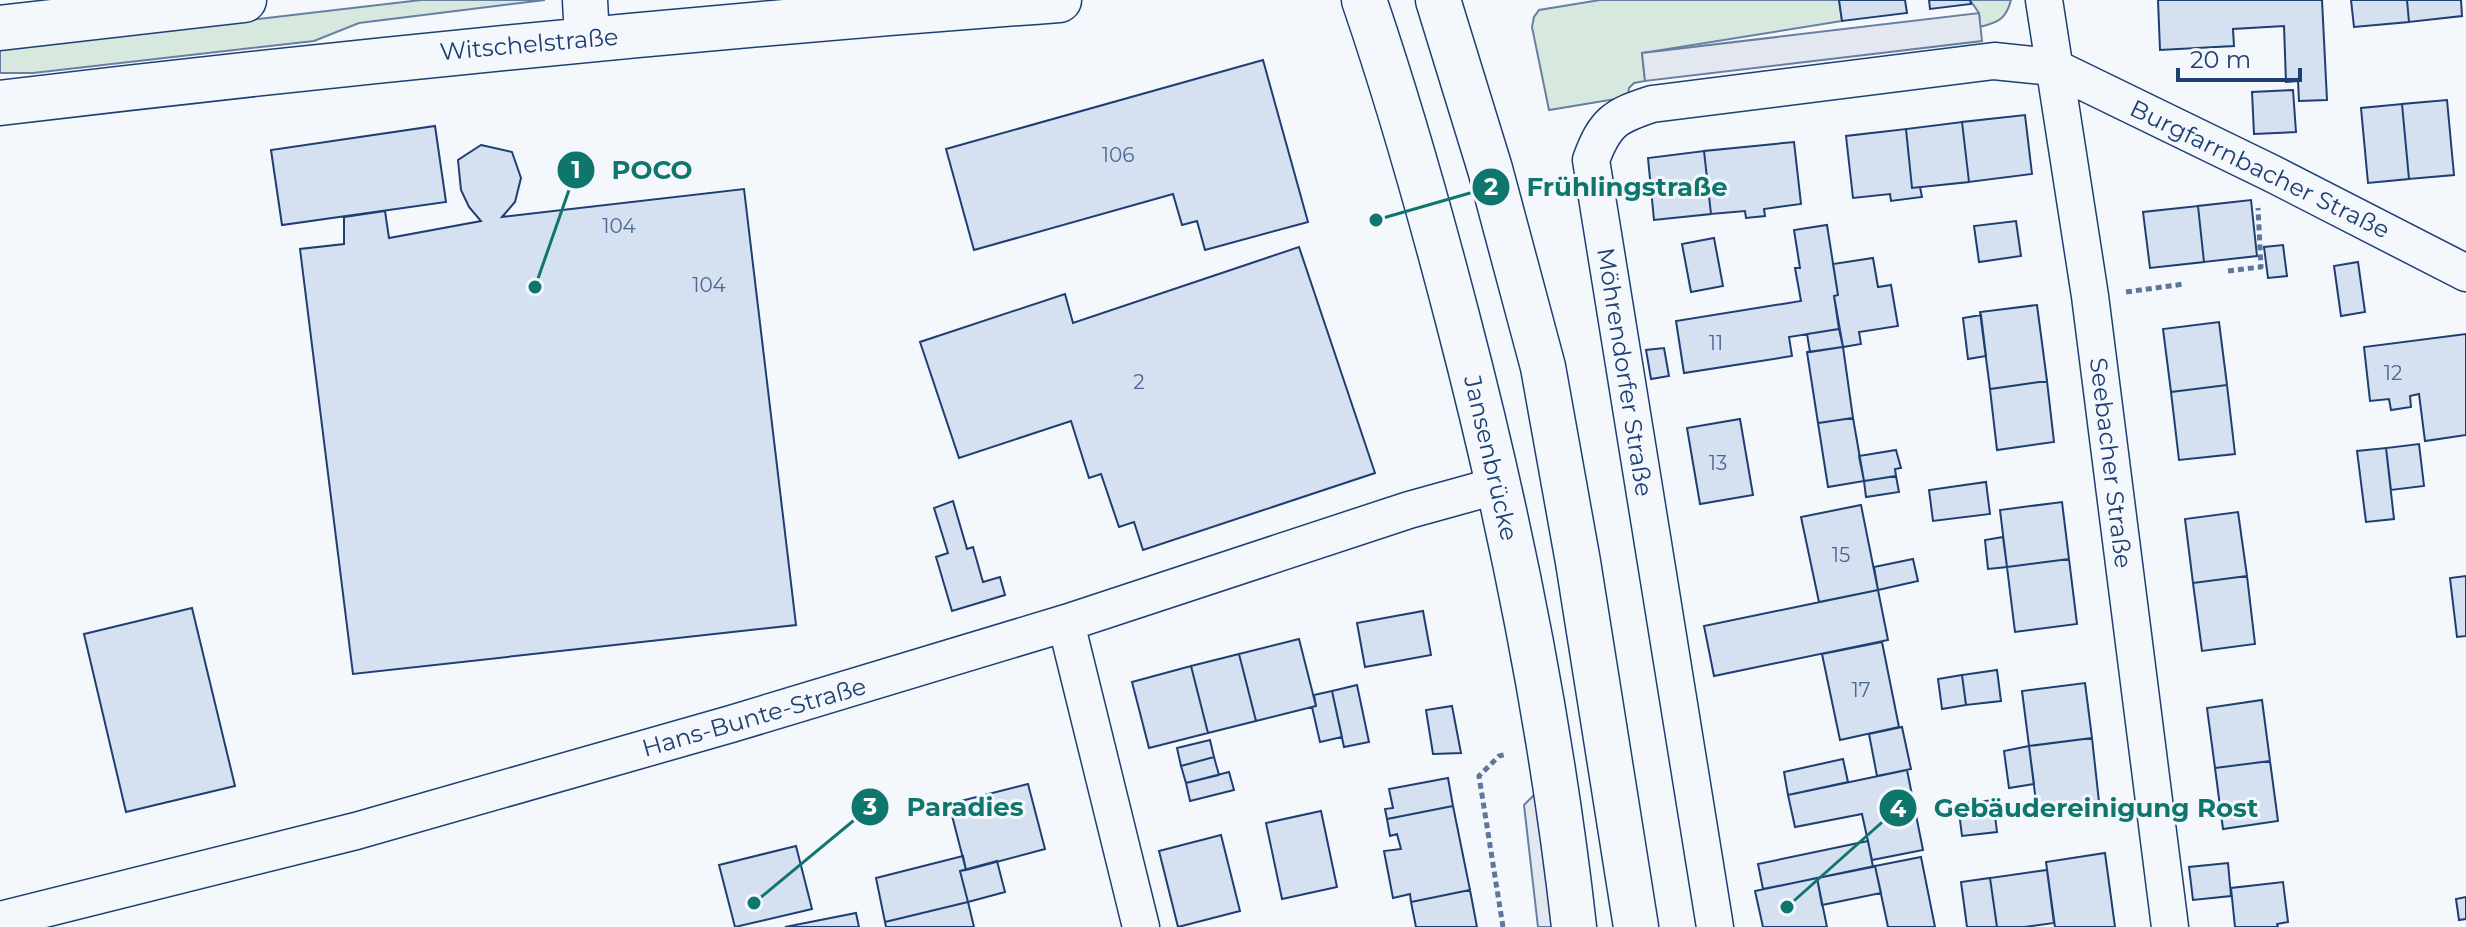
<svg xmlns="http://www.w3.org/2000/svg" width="2466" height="927" font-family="Montserrat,sans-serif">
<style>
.green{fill:#d7e8df;stroke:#687fa3;stroke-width:2}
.parking{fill:#e3e8f0;stroke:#687fa3;stroke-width:2}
.building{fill:#d5e0f0;stroke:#1d3f73;stroke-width:2}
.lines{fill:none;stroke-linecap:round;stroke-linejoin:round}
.street-casing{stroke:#1d3f73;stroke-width:39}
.secondary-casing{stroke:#1d3f73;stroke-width:47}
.primary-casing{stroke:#1d3f73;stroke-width:47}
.path{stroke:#5e769c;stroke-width:5;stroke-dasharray:6 4;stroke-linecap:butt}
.street{stroke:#f4f7fb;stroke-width:36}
.secondary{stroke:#f4f7fb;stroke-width:44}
.primary{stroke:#f4f7fb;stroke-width:44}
.labels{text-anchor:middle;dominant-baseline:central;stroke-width:6;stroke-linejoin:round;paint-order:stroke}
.number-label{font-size:20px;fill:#4b6792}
.street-label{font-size:24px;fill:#1d3f73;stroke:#f4f7fb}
.leader{fill:none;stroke:#0f766e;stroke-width:3}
.callout-dot{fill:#0f766e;stroke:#f4f7fb;stroke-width:3}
.mark-label{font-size:24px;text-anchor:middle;font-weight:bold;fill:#fff}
.callout-label{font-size:26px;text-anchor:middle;font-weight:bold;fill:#0f766e;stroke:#f4f7fb;stroke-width:6;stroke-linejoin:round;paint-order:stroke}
</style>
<rect width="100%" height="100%" fill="#f4f7fb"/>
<path class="green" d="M421,0H545L359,23L314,41L33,73H0V49Z
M1600,0H1839L1842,21L1642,53L1645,81L1634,83L1629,88L1628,97L1549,110L1532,27L1534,17L1539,10Z
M1970,0H2011C2006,19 1999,22 1980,27L1979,13Z"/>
<path class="parking" d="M1979,13L1982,41L1645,81L1642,53Z
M1535,794L1553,927H1538L1524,805Z"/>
<path class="building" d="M1839,0H1905L1907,13L1842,21Z
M1929,0H1970L1971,4L1930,9Z
M2158,0H2322L2327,100L2299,101L2298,81L2286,82L2284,26L2233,29L2234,46L2160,50Z
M2351,0H2407L2409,22L2354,27Z
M2407,0H2461L2462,16L2409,22Z
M1263,60L1308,222L1205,250L1197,221L1182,225L1173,194L974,250L946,149Z
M2293,90L2296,132L2254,134L2252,92Z
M2447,100L2454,175L2409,179L2402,104Z
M2402,104L2409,179L2368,183L2361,108Z
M2025,115L2032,174L1969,182L1962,122Z
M1962,122L1969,182L1912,188L1906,129Z
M435,126L446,202L282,225L271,150Z
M1906,129L1912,188L1920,187L1922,197L1891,201L1890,194L1853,198L1846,136Z
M1794,142L1801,204L1764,209L1765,216L1746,218L1745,211L1711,214L1704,151Z
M481,145L512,152L521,178L515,202L502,217L744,189L796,625L353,674L300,249L344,244V217L385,211L389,238L481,221L469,207L461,190L458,160Z
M1704,151L1711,214L1654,220L1648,158Z
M2251,200L2257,256L2204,262L2198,206Z
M2198,206L2204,262L2150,268L2143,212Z
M2016,221L2021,256L1979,262L1974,226Z
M1827,225L1838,295L1834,296L1839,329L1789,337L1792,356L1684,373L1676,321L1801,301L1795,268H1800L1794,230Z
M1714,238L1723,286L1691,292L1682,244Z
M2283,245L2287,276L2268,278L2264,247Z
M1299,247L1375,473L1143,550L1134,522L1119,527L1101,474L1089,478L1071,421L959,458L920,342L1065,294L1073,323Z
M1873,258L1878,287L1891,285L1898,326L1859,332L1861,344L1843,347L1834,296L1838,295L1833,264Z
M2358,262L2365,312L2341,316L2334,266Z
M2037,305L2047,381L1990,389L1980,312Z
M1981,315L1986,356L1968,359L1963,318Z
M2219,322L2227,385L2171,392L2163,329Z
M1839,329L1843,347L1810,352L1807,334Z
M2466,334V435L2425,441L2419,394L2410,396L2411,407L2391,410L2389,399L2370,401L2364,347Z
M1843,347L1853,418L1818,423L1807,352Z
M1664,348L1669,376L1651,379L1646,350Z
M2047,381L2054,442L1997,450L1990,389Z
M2227,385L2235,454L2179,460L2171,392Z
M1853,418L1864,481L1828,487L1818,423Z
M1740,419L1753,495L1700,504L1687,428Z
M2419,444L2424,486L2391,490L2386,448Z
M2386,448L2394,519L2366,522L2357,451Z
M1896,450L1901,468L1895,469L1896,476L1864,481L1859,456Z
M1896,476L1899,492L1866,497L1864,481Z
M1986,482L1990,514L1933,521L1929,490Z
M953,501L967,549L973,547L983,582L1000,577L1005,595L952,611L936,557L948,553L934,508Z
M2062,502L2069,559L2007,567L2000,510Z
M1861,505L1878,590L1819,602L1801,517Z
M2238,512L2247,576L2193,583L2185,519Z
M2003,537L2007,567L1988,569L1985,540Z
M1913,559L1918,581L1878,590L1874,567Z
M2069,559L2077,624L2015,632L2007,567Z
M2247,576L2255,644L2202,651L2193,583Z
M2466,576V636L2457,637L2450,578Z
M1878,590L1888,640L1714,676L1704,626Z
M192,608L235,786L126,812L84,634Z
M1423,611L1431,655L1365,667L1357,623Z
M1299,639L1316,706L1256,721L1239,654Z
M1882,642L1899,727L1840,740L1822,654Z
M1239,654L1256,721L1208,733L1191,666Z
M1191,666L1208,733L1149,748L1132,682Z
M1997,670L2001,701L1966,705L1962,675Z
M1962,675L1966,705L1942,709L1938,679Z
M2085,683L2092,738L2029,746L2022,691Z
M1357,685L1369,742L1344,747L1332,691Z
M1332,691L1342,737L1320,742L1312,707L1316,706L1314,695Z
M2262,700L2270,761L2215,768L2207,708Z
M1452,706L1461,753L1433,754L1426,710Z
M1902,727L1911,769L1877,776L1869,734Z
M2092,738L2099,802L2037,810L2029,746Z
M1210,740L1214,757L1181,766L1177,748Z
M2029,746L2034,784L2009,788L2004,751Z
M1214,757L1219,775L1186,783L1181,766Z
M1843,759L1848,782L1788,795L1784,772Z
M2270,761L2278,821L2223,829L2215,768Z
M1907,770L1923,850L1872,860L1862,814L1795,827L1788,795Z
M1229,772L1234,790L1190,801L1186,783Z
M1448,778L1453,806L1387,819L1385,809L1393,808L1389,789Z
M1028,784L1045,849L966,870L949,804Z
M1993,800L1997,832L1962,836L1958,804Z
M1453,806L1470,890L1411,902L1410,894L1393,898L1384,851L1401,849L1397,834L1390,836L1387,819Z
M1321,811L1337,887L1282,899L1266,823Z
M1221,835L1240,911L1178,927L1159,851Z
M1868,841L1873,867L1763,889L1758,864Z
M796,846L812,909L735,927L719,865Z
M2105,853L2115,927H2055L2046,862Z
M963,856L966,870L960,871L968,902L885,922L876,878Z
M1921,857L1935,927H1888L1875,866Z
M997,861L1005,892L968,902L960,871Z
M2228,863L2231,896L2193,900L2189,867Z
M1875,866L1881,893L1822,905L1817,878Z
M2047,870L2054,923L2024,927H1997L1990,878Z
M1817,878L1827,927H1763L1755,891Z
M1990,878L1997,927H1967L1961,882Z
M2283,882L2288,922L2277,924L2278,927H2235L2231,888Z
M1470,890L1477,927H1416L1411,902Z
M2466,897V919L2459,920L2456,899Z
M968,902L974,927H886L885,922Z
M856,913L859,927H785Z"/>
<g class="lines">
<defs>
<path id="street" d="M2044,0L2090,296L2170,927
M1066,623L1141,927
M0,920L356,831L731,724L1066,623L1409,510L1499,485
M1715,927L1591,160C1605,122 1615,116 1652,104L1994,61L2053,67L2273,174L2466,273"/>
<path id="secondary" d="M585,0L587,39
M0,28L244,0
M0,103C352,61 705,26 1059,0"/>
<path id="primary" d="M1364,0C1400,105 1430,212 1458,320C1510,519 1551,722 1574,927
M1438,0L1490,169L1543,367L1578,562L1636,927"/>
</defs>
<use href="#street" class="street-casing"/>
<use href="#secondary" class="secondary-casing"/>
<use href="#primary" class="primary-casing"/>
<path class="path" d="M2228,271L2261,267L2258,208
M2126,292L2184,284
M1503,927L1479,776L1499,756L1507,754"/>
<use href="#street" class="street"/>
<use href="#secondary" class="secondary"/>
<use href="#primary" class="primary"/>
</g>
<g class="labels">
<g class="number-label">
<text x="1118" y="155">106</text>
<text x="619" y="226">104</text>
<text x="709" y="285">104</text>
<text x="1716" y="343">11</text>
<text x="2393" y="373">12</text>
<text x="1139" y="382">2</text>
<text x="1718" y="463">13</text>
<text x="1841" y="555">15</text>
<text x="1861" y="690">17</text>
</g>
<g class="street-label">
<text transform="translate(529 44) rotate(-5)">Witschelstraße</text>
<text transform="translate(2260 169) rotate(26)">Burgfarrnbacher Straße</text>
<text transform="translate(1625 372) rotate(81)">Möhrendorfer Straße</text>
<text transform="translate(1491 458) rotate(77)">Jansenbrücke</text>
<text transform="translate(2111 463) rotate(83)">Seebacher Straße</text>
<text transform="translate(754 717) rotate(-16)">Hans-Bunte-Straße</text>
</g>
</g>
<path class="leader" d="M535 287L576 170M1376 220L1491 187M754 903L870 807M1787 907L1898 808"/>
<g class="callout-dot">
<circle cx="535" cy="287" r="8"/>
<circle cx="1376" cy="220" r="8"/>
<circle cx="754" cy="903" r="8"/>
<circle cx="1787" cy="907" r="8"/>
<circle cx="576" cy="170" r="20"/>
<circle cx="1491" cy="187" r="20"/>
<circle cx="870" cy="807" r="20"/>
<circle cx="1898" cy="808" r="20"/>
</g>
<g class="mark-label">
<text x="576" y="178">1</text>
<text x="1491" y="195">2</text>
<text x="870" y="815">3</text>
<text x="1898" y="817">4</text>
</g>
<g class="callout-label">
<text x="652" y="179">POCO</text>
<text x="1627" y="196">Frühlingstraße</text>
<text x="965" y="816">Paradies</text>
<text x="2096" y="817">Gebäudereinigung Rost</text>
</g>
<path d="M2178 68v12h122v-12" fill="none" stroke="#1d3f73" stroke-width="4"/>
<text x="2190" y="68" font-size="24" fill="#1d3f73" stroke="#f4f7fb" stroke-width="6" paint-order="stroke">20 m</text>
</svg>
